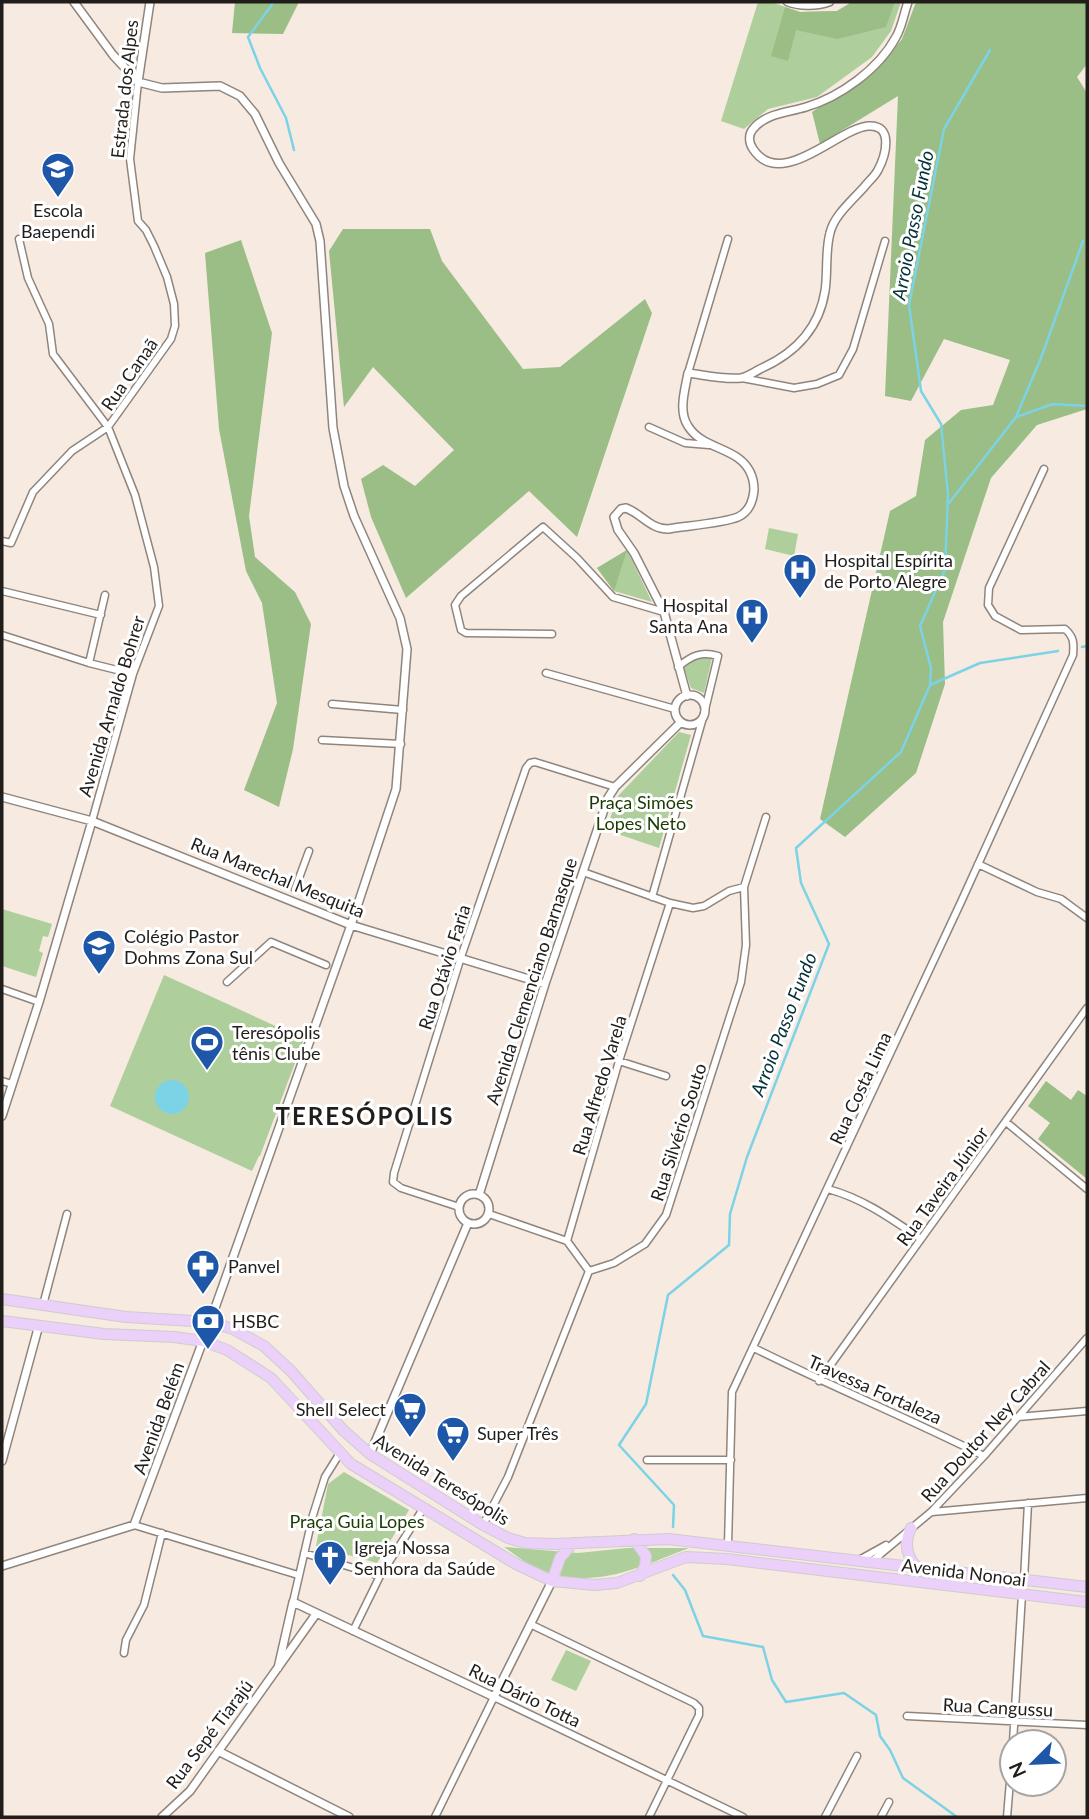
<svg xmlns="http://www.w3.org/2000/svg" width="1089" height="1819" font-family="Lato,sans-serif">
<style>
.green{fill:#aecf9b}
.forest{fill:#9abe85}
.water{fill:#7cd3e5}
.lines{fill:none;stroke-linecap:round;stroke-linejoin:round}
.stream{stroke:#7cd3e5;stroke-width:2.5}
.minor-casing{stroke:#8f857d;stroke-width:9}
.tertiary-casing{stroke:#8f857d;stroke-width:10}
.primary-casing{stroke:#cecdcd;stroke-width:12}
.minor{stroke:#fff;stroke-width:6}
.tertiary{stroke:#fff;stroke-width:7}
.primary{stroke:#ebd0f9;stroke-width:10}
.labels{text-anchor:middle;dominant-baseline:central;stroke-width:6;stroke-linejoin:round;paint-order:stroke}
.street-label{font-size:18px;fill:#211d1a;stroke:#fff}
.poi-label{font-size:18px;fill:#211d1a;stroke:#fff;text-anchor:start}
.park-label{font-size:18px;fill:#1a3a00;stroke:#fff}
.water-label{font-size:19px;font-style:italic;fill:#043138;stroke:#fff}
.district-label{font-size:24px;font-weight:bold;letter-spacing:2px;fill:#211d1a;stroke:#fff}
</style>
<rect width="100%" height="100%" fill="#f6eae1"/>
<path class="green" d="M758,2H771L800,12L837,11L852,2H901L891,31L872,57L817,97L768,109L744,129L721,121Z
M769,528L798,534L794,556L765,549Z
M627,550L652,602L614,591L597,568Z
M705,656L712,658L704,693L691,688L684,668L689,662Z
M679,732L691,735L659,848L606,830L618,796Z
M2,909L52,924L48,937L43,936L39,951L43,953L36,977L2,966Z
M164,975L304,1039L260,1156H259L252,1171L110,1106Z
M344,1472L409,1510L377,1563L316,1546L328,1484Z
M504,1547L578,1553L627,1548H689C637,1568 592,1592 536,1568C525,1563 514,1554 504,1547Z
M566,1650L591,1661L576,1691L551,1680Z"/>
<path class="forest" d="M235,2H299L283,34L232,33Z
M852,2H895L886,27L837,39L796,30L788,61L771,56L785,7L800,12L837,11Z
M916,2H1087V64L1077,77L1087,93V409L1037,425L991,478L943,622L945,684L916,773L845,837L820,819L890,511L916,496L925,440L961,410L993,405L1010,360L944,339L911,401L885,396L898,96L820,144L812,112L878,68L902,39Z
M343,229H430L442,261L523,369L560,367L645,299L652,313L577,537L529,491L406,598L371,517L361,479L383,465L415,486L454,450L373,367L344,407L329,251Z
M241,240L272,333L249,516L255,557L295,592L311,624L293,749L279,807L244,790L277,703L262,603L246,571L219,429L205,253Z
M627,550L614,591L597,568Z
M1046,1081L1071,1100L1078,1090L1087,1096V1179L1038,1139L1050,1123L1028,1106Z"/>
<path class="water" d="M155 1097a17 17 0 1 1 34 0a17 17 0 1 1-34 0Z"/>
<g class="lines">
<path class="stream" d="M274,2L248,37L260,68L286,118L294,150
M1016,417L1053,404L1087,406
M949,503L1016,417L1041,358L1083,241
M1082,647L1087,646
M930,685L980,663L1058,651
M673,1527L674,1505L619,1445L646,1404L668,1295L729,1245L730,1214L747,1157L829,944L801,883L796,848L901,752L930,685L931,668L920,626L945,570L948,495L941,424L921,391L909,305L944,129L990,50
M673,1575L685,1590L703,1636L763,1647L772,1680L786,1702L844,1693L876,1715L880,1736L890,1750L903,1778L957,1817"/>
<defs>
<path id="minor" d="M787,2C798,7 818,7 830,2
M19,239L28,278L49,324L53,354L108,427L135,495L154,567L159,606L133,674L92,821
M688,373L728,239
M742,378L794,388L817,384L839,375L853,349L885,241
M649,427L685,443L709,445
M2,541L11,543L33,492L72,451L108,427L171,339L175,326L174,304L167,277L154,246L146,230L138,221L130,159L138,82
M2,591L101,615
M552,634L466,633L461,630L455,605L461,596L543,527L577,558L613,597L664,612
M2,635L89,663L133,674
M89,663L105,595
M546,673L675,709
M332,704L403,710
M322,740L401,744
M978,864L1037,892L1061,899L1087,918
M583,872L670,903L693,908L704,906L729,891L744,887
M295,889L309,851
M652,897L704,714L718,656C701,651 691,656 678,667
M227,982L271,942L326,965
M2,989L39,1002
M619,1061L666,1076
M2,1081L12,1084
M1006,1122L1087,1189
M828,1189C864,1199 890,1218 921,1239
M459,1207L401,1188L393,1182L394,1173L461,957L526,768L530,763L535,762L615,787
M489,1214L567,1241
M567,1241L619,1061L670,903
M567,1241L589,1271
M43,1305L67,1214
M754,1348C830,1386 908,1418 984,1456
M819,1381L1087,1008
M1018,1417L1087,1411
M647,1460H731
M932,1512L1087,1498
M134,1525L298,1575
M483,1525L508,1477L589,1271L614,1263L645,1244L666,1215L741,982L746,945L744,887L766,817
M728,1545L732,1392L961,902L1073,655C1074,643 1074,637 1065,629L1021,630L995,616L988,605L989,588L1044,469
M304,1553L380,1576
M859,1560L886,1545
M871,1562L931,1512L984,1456L1087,1338
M1024,1580L1028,1503
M293,1602L313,1515L325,1477L340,1453
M530,1624L694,1703L699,1708V1715L649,1817
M353,1631L380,1576L423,1509
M124,1653L126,1640L144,1605L162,1533
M907,1716L1087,1725
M1013,1742L1022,1594
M435,1817L494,1697L743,1817
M825,1817L857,1756
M881,1817L889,1802
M1007,1817L1012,1757"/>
<path id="tertiary" d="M138,82L150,2
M675 710a15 15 0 1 1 30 0a15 15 0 1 1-30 0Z
M687,696L664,612L634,553L618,530L614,517L621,509L626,508C642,514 650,529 668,529C686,526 724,523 738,517C749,512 753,501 754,490C754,476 749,466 738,458C721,446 700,445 688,426C678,411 685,390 688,373C704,375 725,380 741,378C747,377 755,372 760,369C794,354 819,329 825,291C828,272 825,251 830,233C834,215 853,200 865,186C869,181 875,176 878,170C886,155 894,124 868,126C837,129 781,191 753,149C749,143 748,135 753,129C766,113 787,113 806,107C840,97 879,69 896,37C902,27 904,13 908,2
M2,797L92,821L351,925L545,984
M2,1116L39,1002L92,821
M459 1209a15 15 0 1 1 30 0a15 15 0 1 1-30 0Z
M479,1195L545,984L608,798L615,787L681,722
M370,1454L468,1223
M2,1461L39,1325
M2,1566L134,1525L210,1322L351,925L396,789L407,649L400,618L354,516L344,486L333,428L320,241L316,224L279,163L255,114L240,96L220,86L162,88L138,82L113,55L74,2
M278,1668L293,1602L494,1697L552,1581
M218,1751L349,1817
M162,1817L190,1791L316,1614"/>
<path id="primary" d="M2,1299L126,1317L210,1322L233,1329L264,1346L291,1371L343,1430L370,1454L483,1525L508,1538L525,1543L555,1544L668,1539L1087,1587
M2,1321L104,1334L174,1337L203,1341L227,1350L271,1378L351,1464L516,1564L552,1581L595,1585L617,1583L686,1557L727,1559L1087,1602
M911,1528C904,1543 906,1556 917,1567
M634,1539L646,1556L645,1566L640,1576
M552,1581L560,1558L573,1543"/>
</defs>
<use href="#minor" class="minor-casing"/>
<use href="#tertiary" class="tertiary-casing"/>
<use href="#primary" class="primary-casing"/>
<use href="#minor" class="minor"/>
<use href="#tertiary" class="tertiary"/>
<use href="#primary" class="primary"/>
</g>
<defs>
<symbol id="school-pin" viewBox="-11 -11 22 30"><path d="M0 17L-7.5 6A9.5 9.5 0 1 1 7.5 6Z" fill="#1e56a8" stroke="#fff"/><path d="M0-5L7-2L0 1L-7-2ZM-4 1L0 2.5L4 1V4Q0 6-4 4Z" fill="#fff"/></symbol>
<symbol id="hospital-pin" viewBox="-11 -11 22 30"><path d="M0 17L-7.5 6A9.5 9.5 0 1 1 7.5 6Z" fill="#1e56a8" stroke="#fff"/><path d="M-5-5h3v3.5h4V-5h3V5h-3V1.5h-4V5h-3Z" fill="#fff"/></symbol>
<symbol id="stadium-pin" viewBox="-11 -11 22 30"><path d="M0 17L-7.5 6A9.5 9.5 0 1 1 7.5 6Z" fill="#1e56a8" stroke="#fff"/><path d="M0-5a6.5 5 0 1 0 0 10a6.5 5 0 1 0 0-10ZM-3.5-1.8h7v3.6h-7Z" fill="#fff"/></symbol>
<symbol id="pharmacy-pin" viewBox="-11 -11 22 30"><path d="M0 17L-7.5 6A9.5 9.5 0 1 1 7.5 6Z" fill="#1e56a8" stroke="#fff"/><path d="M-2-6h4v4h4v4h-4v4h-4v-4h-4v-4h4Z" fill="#fff"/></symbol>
<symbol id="bank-pin" viewBox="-11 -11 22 30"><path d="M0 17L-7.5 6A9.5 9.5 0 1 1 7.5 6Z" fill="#1e56a8" stroke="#fff"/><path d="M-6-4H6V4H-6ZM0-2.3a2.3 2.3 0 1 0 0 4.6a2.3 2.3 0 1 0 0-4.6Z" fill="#fff"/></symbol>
<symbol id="supermarket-pin" viewBox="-11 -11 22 30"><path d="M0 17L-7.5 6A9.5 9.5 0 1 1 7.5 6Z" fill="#1e56a8" stroke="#fff"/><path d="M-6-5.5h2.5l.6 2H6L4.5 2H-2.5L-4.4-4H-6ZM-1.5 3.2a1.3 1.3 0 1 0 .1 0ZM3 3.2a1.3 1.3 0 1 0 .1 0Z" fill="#fff"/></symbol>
<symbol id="church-pin" viewBox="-11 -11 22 30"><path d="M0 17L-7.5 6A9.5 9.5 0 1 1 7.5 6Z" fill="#1e56a8" stroke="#fff"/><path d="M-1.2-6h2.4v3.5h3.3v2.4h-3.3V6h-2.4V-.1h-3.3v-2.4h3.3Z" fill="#fff"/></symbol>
</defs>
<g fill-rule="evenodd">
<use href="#school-pin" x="39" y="150" width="38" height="52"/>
<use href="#hospital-pin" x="781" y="551" width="38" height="52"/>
<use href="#hospital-pin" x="733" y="596" width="38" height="52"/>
<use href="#school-pin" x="80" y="927" width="38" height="52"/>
<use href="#stadium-pin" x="188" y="1023" width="38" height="52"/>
<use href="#pharmacy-pin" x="184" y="1247" width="38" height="52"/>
<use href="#bank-pin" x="189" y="1302" width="38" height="52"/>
<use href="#supermarket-pin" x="391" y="1390" width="38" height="52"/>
<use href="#supermarket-pin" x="434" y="1414" width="38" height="52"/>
<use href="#church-pin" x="311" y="1538" width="38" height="52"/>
</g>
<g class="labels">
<g class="street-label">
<text transform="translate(124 89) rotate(-84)">Estrada dos Alpes</text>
<text transform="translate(129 374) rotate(-55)">Rua Canaã</text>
<text transform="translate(111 706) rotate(-73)">Avenida Arnaldo Bohrer</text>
<text transform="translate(278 877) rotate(22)">Rua Marechal Mesquita</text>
<text transform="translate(444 967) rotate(-72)">Rua Otávio Faria</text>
<text transform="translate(531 981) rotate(-72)">Avenida Clemenciano Barnasque</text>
<text transform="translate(599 1085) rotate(-73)">Rua Alfredo Varela</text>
<text transform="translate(860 1088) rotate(-65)">Rua Costa Lima</text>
<text transform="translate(678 1132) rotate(-72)">Rua Silvério Souto</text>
<text transform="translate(942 1186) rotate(-54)">Rua Taveira Júnior</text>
<text transform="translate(875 1389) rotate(24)">Travessa Fortaleza</text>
<text transform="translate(158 1418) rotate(-70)">Avenida Belém</text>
<text transform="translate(985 1431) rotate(-48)">Rua Doutor Ney Cabral</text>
<text transform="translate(442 1479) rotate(32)">Avenida Teresópolis</text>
<text transform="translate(964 1572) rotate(7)">Avenida Nonoai</text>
<text transform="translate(525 1695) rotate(26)">Rua Dário Totta</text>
<text transform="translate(998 1707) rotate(3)">Rua Cangussu</text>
<text transform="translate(209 1734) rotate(-53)">Rua Sepé Tiarajú</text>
</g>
<g class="poi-label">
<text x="58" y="210" text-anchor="middle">Escola<tspan x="58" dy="21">Baependi</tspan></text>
<text x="824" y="560">Hospital Espírita<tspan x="824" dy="21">de Porto Alegre</tspan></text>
<text x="728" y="605" text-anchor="end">Hospital<tspan x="728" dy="21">Santa Ana</tspan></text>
<text x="124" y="936">Colégio Pastor<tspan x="124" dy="21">Dohms Zona Sul</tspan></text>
<text x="232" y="1032">Teresópolis<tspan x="232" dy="21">tênis Clube</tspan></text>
<text x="228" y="1266">Panvel</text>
<text x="232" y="1321">HSBC</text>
<text x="386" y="1409" text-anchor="end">Shell Select</text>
<text x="477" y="1433">Super Três</text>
<text x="354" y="1547">Igreja Nossa<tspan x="354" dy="21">Senhora da Saúde</tspan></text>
</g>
<g class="park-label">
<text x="641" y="802">Praça Simões<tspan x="641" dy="21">Lopes Neto</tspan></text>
<text x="357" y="1521">Praça Guia Lopes</text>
</g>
<g class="water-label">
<text transform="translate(912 225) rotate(-79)">Arroio Passo Fundo</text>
<text transform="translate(783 1024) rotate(-69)">Arroio Passo Fundo</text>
</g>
<g class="district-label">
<text x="365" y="1115">TERESÓPOLIS</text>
</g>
</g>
<rect width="1089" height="1819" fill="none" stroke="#211d1a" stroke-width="7"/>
<g transform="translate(1033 1763) rotate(246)"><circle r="33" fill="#ffffff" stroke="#a6a5a3" stroke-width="2"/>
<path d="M0-5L12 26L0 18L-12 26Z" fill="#1e56a8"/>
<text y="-10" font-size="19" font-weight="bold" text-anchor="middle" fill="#211d1a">N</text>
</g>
</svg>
